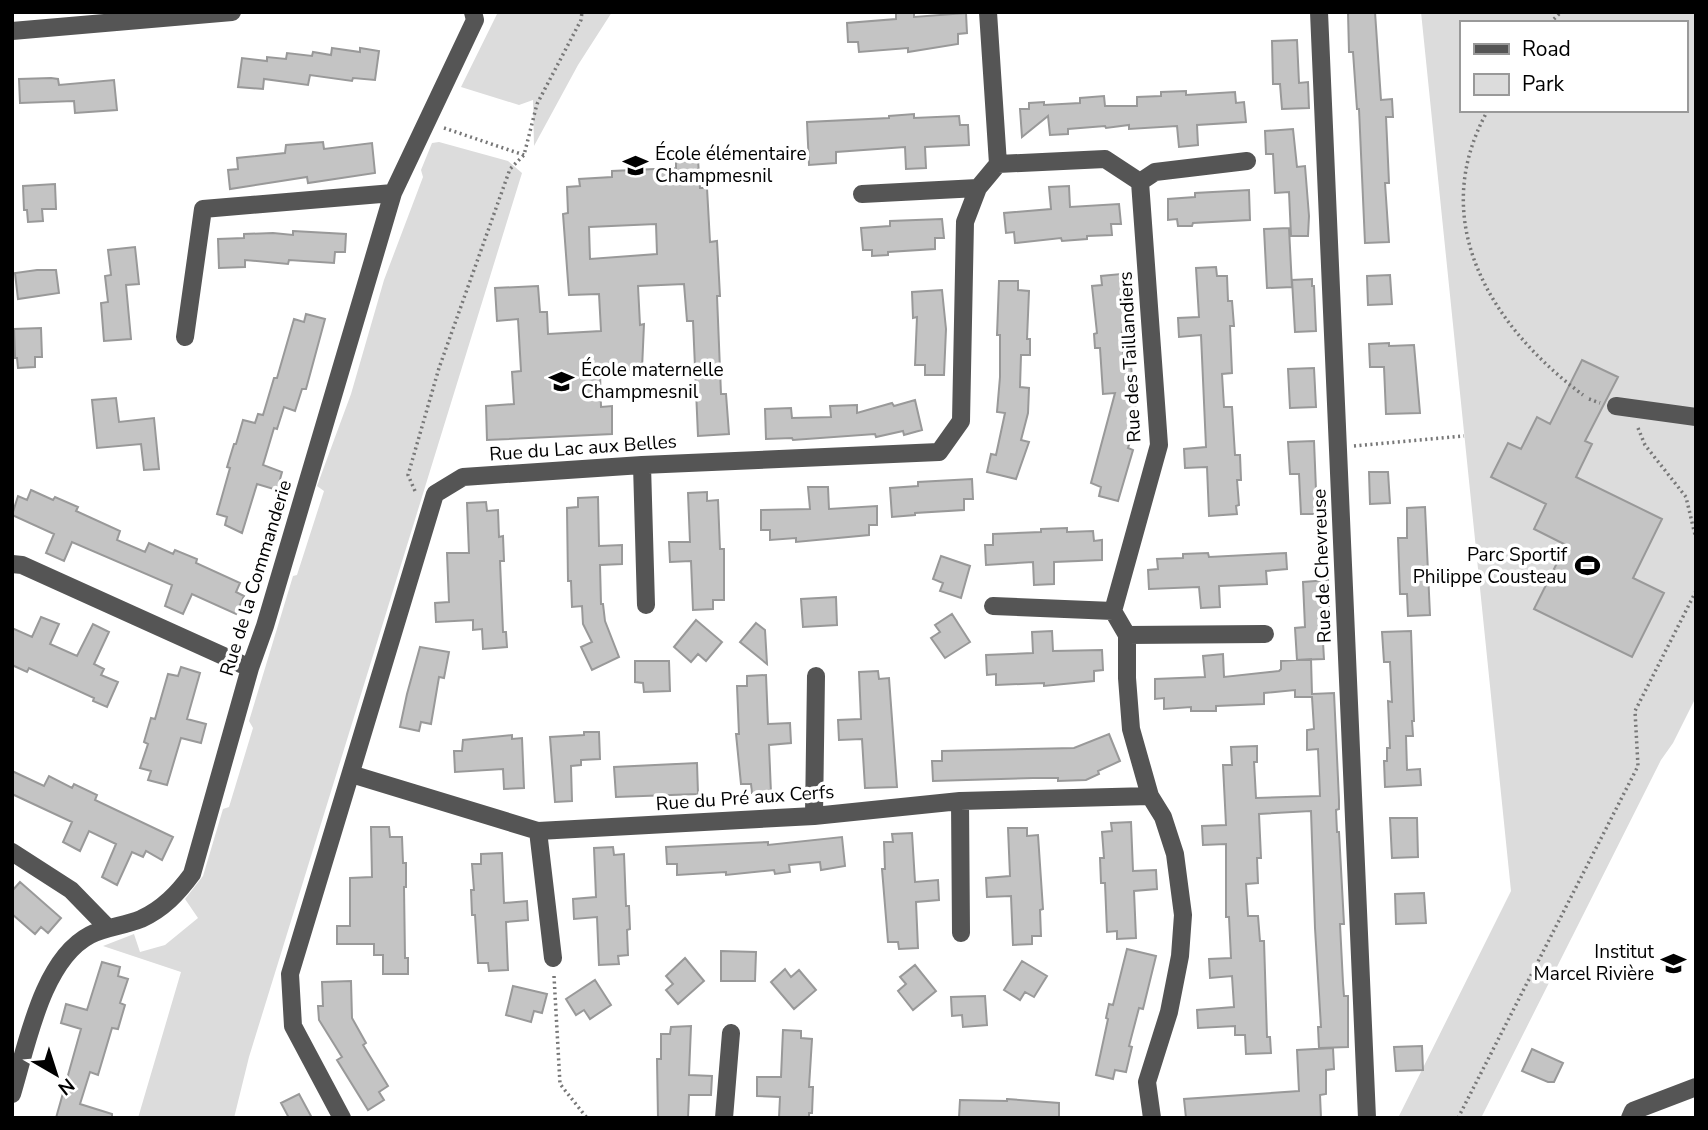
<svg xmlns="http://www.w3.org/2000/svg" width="1708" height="1130" font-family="'Nunito Sans',sans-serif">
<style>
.green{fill:#dcdcdc;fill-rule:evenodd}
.building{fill:#c4c4c4;stroke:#999;stroke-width:2;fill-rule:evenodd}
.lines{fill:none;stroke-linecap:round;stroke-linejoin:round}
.path{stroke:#777;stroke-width:3.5;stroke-dasharray:2 3.5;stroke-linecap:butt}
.minor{stroke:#555;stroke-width:18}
.labels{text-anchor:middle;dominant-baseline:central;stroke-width:7;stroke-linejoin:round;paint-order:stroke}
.poi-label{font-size:19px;fill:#000;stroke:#fff;text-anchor:start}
.street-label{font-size:19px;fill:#000;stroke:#fff}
</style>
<rect width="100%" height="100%" fill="#fff"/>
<path class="green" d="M498,12H612L578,65L534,146L533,100L519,105L461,87Z
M1421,12H1696V697L1673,743L1661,760L1481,1118H1398L1511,891ZM1461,23H1685V110H1461Z
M439,142L508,161L522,173L249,1057L234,1118H138L181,972L103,946L134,934L140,952L165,945L198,918L185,899L203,876L223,809L229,807L253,728L249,721L293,576L297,575L324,491L317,486L351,394L384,280L423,177L421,170L432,143Z"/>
<path class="building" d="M896,12H914V17L966,13L967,33L958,34V44L908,52V48L859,52L858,42H848L847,23L896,19Z
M1348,12H1375L1381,100L1392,99L1393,117H1386L1389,183H1385L1389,242L1365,243L1359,109H1357L1353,52H1349Z
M1297,40L1299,83L1308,82L1309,108L1282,109L1280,84H1273L1272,41Z
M332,48L360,52V48L379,51L375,80L353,78L352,81L310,75L308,85L264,79L263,89L238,87L242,58L267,61V57L286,59L287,53L312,56L313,52L331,55Z
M51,78L58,79L59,85L114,80L117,110L75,113L74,101L20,103L19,79Z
M1186,91V95L1235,92L1236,103L1244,102L1246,122L1197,125L1198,145L1179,147L1177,126L1129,129V125L1106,128L1105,126L1068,129V134L1050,135L1048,116L1022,137L1020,109H1029V103L1044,102V105L1080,103V98L1104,96L1105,106H1137V97L1161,96V92Z
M914,114V118L959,116L960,125H968L969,145L925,147L926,168L906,169L905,147L836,152V163L809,165L807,122L889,118V116Z
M1293,129L1297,167L1305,166L1309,216L1308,236H1291L1289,192L1275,193L1273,154H1266L1265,131Z
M323,142L324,149L372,143L375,173L308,183L307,177L230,189L228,170L238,169L237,158L285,153L286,145Z
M698,160L700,188H707L710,242L717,241L720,296H717L721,394H726L729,434L698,436L693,321H687L684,284L638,286L640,325L644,324L642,369L600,372L601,407L612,406V434L487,440L486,406L514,404L512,372L521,371L518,319L497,321L495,288L538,286L540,312H547L548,334L601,331L599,294L569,295L563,214L568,213L567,187L580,186L579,179L612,177V171L676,168V162ZM656,224L657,254L590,259L589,227Z
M55,184L56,209H42L43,221L28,222L27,210H24L23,186Z
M1069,186L1070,207L1119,204L1121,224H1111L1112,235L1087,236V239L1062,241L1061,238L1015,243L1014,232L1006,233L1004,213L1051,209L1049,187Z
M1249,190L1250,220L1193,223L1192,226H1178L1177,219L1168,220V199L1195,197V193Z
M942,219L944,238H935V249L888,252V255L872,256V250H863L861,228L890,226V221Z
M1289,228L1292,287L1267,288L1264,229Z
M293,231L346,234L345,252H335L334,263L289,260L288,264L245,260V267L219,268L218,239L244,238V234L273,233L293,235Z
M135,247L139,284L126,285L131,339L104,341L101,303L108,302L105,276L111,275L108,250Z
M1216,267L1217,276H1227L1228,301H1232L1234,326H1230L1232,373L1222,374L1224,407H1232L1235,455H1240L1241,480H1237L1239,505L1236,506L1237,514L1209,516L1207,467L1185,468L1184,449L1206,447L1201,335L1179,337L1178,318L1199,317L1196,268Z
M37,270H56L59,293L18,299L15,273Z
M1121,274L1126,327L1122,328L1124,367L1131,366L1137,422L1128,448L1133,450L1118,501L1099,496L1101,487L1091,483L1115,393L1103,394L1100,348H1095L1094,334L1097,333L1092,286L1102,285L1101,276Z
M1390,275L1392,304L1368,305L1367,276Z
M1312,279V286H1314L1316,331L1295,332L1292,280Z
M999,281H1018V290L1029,291L1027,339H1030V355H1021L1020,387L1029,388L1028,413L1021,440L1029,442L1016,479L987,472L991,454L996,455L1005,413L997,412L1000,377V335H997Z
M942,290L946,329L944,375H925V365H915L917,317L913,318L912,292Z
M306,314L325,319L312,367L306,389H302L295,411L284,407L277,429L274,428L263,465L282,472L277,490L257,484L242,533L225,525L227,517L217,514L230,468L227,467L234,444H236L243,420L255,423L258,414L263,415L274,378H277L294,319L304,322Z
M41,328L42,357H35V367L18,368L17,358H15L14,329Z
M1389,343V346L1414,345L1420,413L1386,414L1384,367H1370L1369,344Z
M1582,360L1618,377L1585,441L1592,444L1576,477L1662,519L1633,578L1664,593L1632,657L1534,609L1566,545L1534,529L1546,504L1491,477L1508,443L1521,449L1537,417L1550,424Z
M1314,368L1316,407L1290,408L1288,369Z
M116,398L119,422L154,418L159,469L144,470L141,444L97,448L92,400Z
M915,400L922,430L904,435L903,431L876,437L875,434L793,440L792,438L766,439L765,409L791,408L792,418L831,417L830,406L857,405V413L892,403L894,406Z
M1314,441L1316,490H1323L1325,514H1301L1299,474H1290L1288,442Z
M1369,472H1388L1390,503L1370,504Z
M972,479L973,499H964V510L915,513V515L892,517L890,488L918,486V482Z
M808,487H828L829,509L877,506V525H869V535L796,542V538L770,540V530H761V510L810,509Z
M31,490L53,500L55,497L78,507L76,511L120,531L117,540L145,552L149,543L173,554L175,550L197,559L196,563L240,583L236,592L244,596L236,614L192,594L183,614L165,606L172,585L72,542L64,561L46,553L54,534L12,515L18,496L27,500Z
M707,492V501L718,500L720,549H724V600H713V609L693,610L691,561L670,562L669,542H690L688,493Z
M598,497L599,546L622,545V564L600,565L601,604H603L605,621L619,657L592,670L581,647L592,642L583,624L582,606L572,607L571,581H568L567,508L578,507V498Z
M486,502L487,511L498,510L499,537L503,536L504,561H500L503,632H506L507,647L483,649L482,629L473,630V620L436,622L435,603L449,602L447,553H469L467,503Z
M1425,507L1430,615L1408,616L1407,594H1400L1398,538H1407V508Z
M1067,528V532L1093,531L1094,541L1102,540V560L1054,562V584L1034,585L1033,562L986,565L985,545H993V534L1041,532V529Z
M1208,553L1209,557L1286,553L1287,569L1266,571L1267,584L1219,586L1220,607L1201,608L1199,587L1149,589L1148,570L1158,569L1157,559L1183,558V554Z
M941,556L970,566L961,598L940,591L943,583L933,579Z
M1328,580L1329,608H1321L1324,659L1297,660L1295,628L1305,627L1303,582Z
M836,597L837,625L803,627L801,599Z
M952,614L970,642L945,658L931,638L940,632L935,625Z
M41,617L59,624L50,644L77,656L93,624L109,632L94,664L104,669L101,675L118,682L107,707L93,701L94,698L29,668L27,672L12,665V628L32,637Z
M696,620L722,642L706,661L698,654L691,662L674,647Z
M756,623L765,630L767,664L740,642Z
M1052,631L1053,651L1102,650L1103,670L1094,671V681L1044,686V683L996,685V674L987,675L986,655L1033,653L1032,632Z
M1411,631L1414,721H1412L1413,736H1406L1407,770L1420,769L1421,785L1385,787L1384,761H1387V748H1390L1388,701L1392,702L1390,662H1384L1382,632Z
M420,647L449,652L444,678L439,677L431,724L421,722L419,731L400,727L407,694Z
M1223,654L1224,677L1279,671L1281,669V661L1311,659L1312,694L1334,693L1339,800V809L1336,810L1337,832H1339L1344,924H1340L1343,983L1344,996H1348V1047L1319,1048L1318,1027H1321L1315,928L1311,811L1259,814L1261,858H1257L1258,883L1246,884L1248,916H1258L1260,941H1264L1267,1037H1270L1271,1053L1246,1054L1245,1035H1235V1026L1198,1028L1197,1010L1234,1007L1232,976L1210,978L1209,959L1231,958L1229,917H1226V844L1203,845L1202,826L1226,825L1223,765H1232L1231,747L1257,746V762H1254L1256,798L1320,796L1318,749L1307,750V730L1314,729L1312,697H1295V690L1264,693V704L1216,706V711H1191V707L1164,709V698L1155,699V679L1205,677L1203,656Z
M635,661H669L670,691L644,692L643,683L635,682Z
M181,667L200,673L187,719L206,724L201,743L181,738L167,785L148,780L151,771L140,768L148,744L144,742L151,718L155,719L168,674L178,676Z
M878,671L879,679L889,678L897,787L865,788L862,739L839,740L838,720L861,719L859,672Z
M766,675L768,724L790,723L791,743L769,745L771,793H752L751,784H741L736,734H739L737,686H747V676Z
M584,732H599L600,759L581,760V765L571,766L572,801L555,802L550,737L584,735Z
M1109,734L1120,761L1098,771L1099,774L1086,780L1058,781V778H1033L933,781L932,761H942V751L1074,748Z
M512,735V739L522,738L524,788L504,789L503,769L455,772L454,751H462L463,740Z
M697,763L698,794L616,797L614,767Z
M12,771L44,786L49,776L72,788L74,784L97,795L95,800L173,837L162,860L146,851L143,857L132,852L117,885L102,877L116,844L89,831L80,851L63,842L72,822L12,794Z
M1390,818H1417L1418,857L1392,858Z
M1131,822L1133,871L1156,870L1157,889L1134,891L1136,938L1117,939V931L1107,932L1105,883H1101L1100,858H1104L1102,832L1112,831L1111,823Z
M371,827H389L390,837H402L403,863H406V887H404L405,958H408V974H383V955H374V944H337V926H350V878L372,877Z
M1008,828H1027V836L1038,835L1043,909L1040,910L1041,936H1032V944L1013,945L1011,896L987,897L986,878L1010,876Z
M912,833L915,882L938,880L939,900L916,902L918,948L899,949L898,942H888L882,869H885L884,842H893L892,834Z
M842,837L845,866L821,870L820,862L789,865L790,872L775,874L774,870L726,875V872L677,875V864H667L666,847L768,842V845Z
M613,847L614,855L624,854L626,906H629L630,929L627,930L628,955L618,956L619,964L599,965L597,917L574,919L573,899L596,897L594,848Z
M502,853L504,903L527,901L528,920L506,922L508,970L489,971L488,963H478L475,915H472L471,890H474L472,864H481V854Z
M20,882L61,918L48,933L41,927L35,934L12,914V891Z
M1424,893L1426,923L1396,924L1395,894Z
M1127,949L1156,956L1143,1009L1139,1008L1129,1046L1132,1047L1126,1072L1115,1070L1113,1079L1096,1075L1108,1019L1106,1018L1109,1004L1113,1005Z
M721,951L756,952L755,981H721Z
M685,958L704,981L678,1004L666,990L673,984L666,976Z
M1022,961L1047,976L1034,997L1025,992L1020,1000L1004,990Z
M102,962L120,967L118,976L128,979L120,1003L125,1005L118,1029L112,1028L98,1075L90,1072L80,1104L112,1114V1118H56L81,1029L61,1023L66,1004L87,1010Z
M915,965L936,991L913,1010L898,991L906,984L900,977Z
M785,969L791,977L799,970L816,990L794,1009L771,982Z
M595,980L611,1005L590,1019L584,1010L576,1015L566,999Z
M351,981L352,1018L366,1043L363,1045L388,1086L379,1092L384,1100L368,1110L337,1060L342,1057L319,1020L318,1006H323L322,982Z
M513,986L547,994L542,1013L534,1011L531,1022L506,1015Z
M985,996L987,1025L963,1027L962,1015L952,1016L951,997Z
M691,1026L689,1075L712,1076L711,1095H689L688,1118H658L657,1059H661V1034H670L671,1027Z
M783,1030L801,1031V1038L812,1039L809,1087H813L812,1113H809V1118H779L780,1097L757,1096V1077H781Z
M1422,1046L1423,1070L1396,1071L1394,1047Z
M1333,1048L1334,1069L1326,1070V1094L1320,1095L1321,1118H1186L1184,1099L1299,1091L1297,1050Z
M1532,1049L1563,1063L1554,1082H1548L1522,1071Z
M299,1094L312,1118H289L281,1103Z
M1007,1099L1059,1103V1118H959L960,1100L1007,1101Z"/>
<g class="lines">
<path class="path" d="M1550,23L1561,12
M1488,110C1425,222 1492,327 1583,395
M444,128L524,155
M1589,399L1600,403
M1638,428L1645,445L1686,497L1696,539
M1354,446L1464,436
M415,491L408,475L439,368L510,169L524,155L537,104L581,20L582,12
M554,976L560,1084L587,1118
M1458,1118L1638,766L1635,711L1696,591"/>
<path class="minor" d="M1319,12L1367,1118
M12,31L232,12
M998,164L1105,159L1140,182L1159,445L1113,611L1127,635V678L1131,729L1150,796L1163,817L1175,854L1183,915L1180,956L1169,1012L1147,1082L1152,1118
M1140,182L1155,172L1247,161
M862,194L978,188
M185,337L203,209L393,193
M1616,406L1696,417
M642,465L646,605
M12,564L22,565L250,668
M993,606L1113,611
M1127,635L1265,634
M351,774L538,831L814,816L960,801L1150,796
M960,801L961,933
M814,816L816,676
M538,831L553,958
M12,852L71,890L108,928
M12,1094C27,1045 42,960 90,935C106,927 124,926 141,919C163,909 178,893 192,874L250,668L265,626L393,193L475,20L473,12
M342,1118L293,1026L290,974L435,494L463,477L642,465L939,452L961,421L965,222L978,188L998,164L988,12
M724,1118L731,1033
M1630,1118L1633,1111L1696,1087"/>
</g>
<defs>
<symbol id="school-bare" viewBox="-9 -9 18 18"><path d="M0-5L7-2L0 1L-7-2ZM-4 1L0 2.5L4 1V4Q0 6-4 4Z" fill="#000" stroke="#fff" stroke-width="2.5" paint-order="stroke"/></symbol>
<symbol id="stadium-bare" viewBox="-9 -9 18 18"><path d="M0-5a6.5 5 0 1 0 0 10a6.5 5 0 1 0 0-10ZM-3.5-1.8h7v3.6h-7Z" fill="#000" stroke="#fff" stroke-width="2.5" paint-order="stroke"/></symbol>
<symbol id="university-bare" viewBox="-9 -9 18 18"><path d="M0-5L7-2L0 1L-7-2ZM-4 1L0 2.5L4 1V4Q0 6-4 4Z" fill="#000" stroke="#fff" stroke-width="2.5" paint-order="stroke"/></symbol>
</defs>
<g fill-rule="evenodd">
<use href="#school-bare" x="618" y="148" width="35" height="35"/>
<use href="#school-bare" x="544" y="364" width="35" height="35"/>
<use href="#stadium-bare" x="1570" y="548" width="35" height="35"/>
<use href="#university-bare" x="1656" y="946" width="35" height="35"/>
</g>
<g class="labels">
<g class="poi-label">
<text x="655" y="154">École élémentaire<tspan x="655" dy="22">Champmesnil</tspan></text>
<text x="581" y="370">École maternelle<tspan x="581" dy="22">Champmesnil</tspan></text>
<text x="1567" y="555" text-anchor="end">Parc Sportif<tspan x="1567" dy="22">Philippe Cousteau</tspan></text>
<text x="1654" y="952" text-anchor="end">Institut<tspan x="1654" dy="22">Marcel Rivière</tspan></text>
</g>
<g class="street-label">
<text transform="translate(1130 357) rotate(-93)">Rue des Taillandiers</text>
<text transform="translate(583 448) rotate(-4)">Rue du Lac aux Belles</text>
<text transform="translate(1322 566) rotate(-92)">Rue de Chevreuse</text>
<text transform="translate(256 578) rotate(-73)">Rue de la Commanderie</text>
<text transform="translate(745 798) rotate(-4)">Rue du Pré aux Cerfs</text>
</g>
</g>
<rect width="1708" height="1130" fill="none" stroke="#000000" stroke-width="28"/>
<rect x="1460" y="21" width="228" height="91" fill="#ffffff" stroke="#999999" stroke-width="2"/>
<rect x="1474" y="44" width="35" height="10" fill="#555555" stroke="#999999" stroke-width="2"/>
<text x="1522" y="56" font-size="21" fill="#000000">Road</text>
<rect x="1474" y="74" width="35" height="21" fill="#dcdcdc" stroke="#999999" stroke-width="2"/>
<text x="1522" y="91" font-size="21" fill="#000000">Park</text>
<g transform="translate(56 1074) rotate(141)" stroke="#ffffff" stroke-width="5" paint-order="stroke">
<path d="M0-5L12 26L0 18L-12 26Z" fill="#000000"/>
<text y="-10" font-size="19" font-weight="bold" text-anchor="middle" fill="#000000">N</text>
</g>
</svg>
